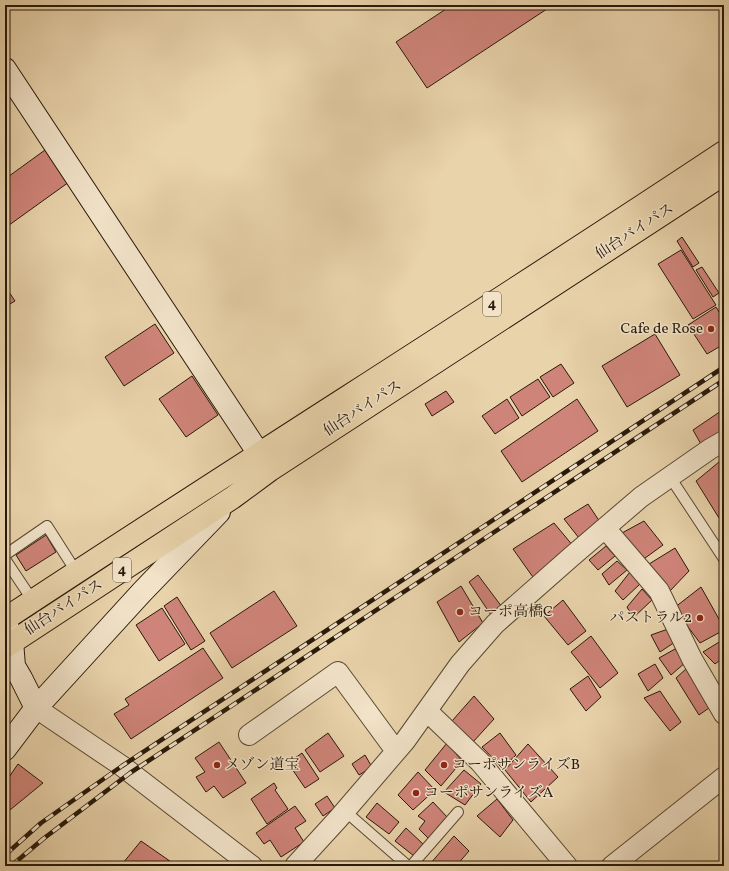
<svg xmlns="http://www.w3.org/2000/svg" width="729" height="871" font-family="Vollkorn,'Noto Serif JP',serif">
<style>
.building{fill:#cf8479;stroke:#281909}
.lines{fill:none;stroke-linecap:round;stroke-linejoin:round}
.lane-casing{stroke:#584832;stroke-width:12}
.street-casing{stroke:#584832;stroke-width:22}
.secondary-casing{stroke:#281909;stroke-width:24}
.highway-casing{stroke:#281909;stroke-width:24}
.lane{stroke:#f1e2c8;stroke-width:10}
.street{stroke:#f1e2c8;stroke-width:20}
.secondary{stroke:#f1e2c8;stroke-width:22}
.highway{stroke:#e9d3ab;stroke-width:22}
.rail-casing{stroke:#281909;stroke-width:4.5}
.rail{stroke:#f1e2c8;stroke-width:3;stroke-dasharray:9;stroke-linecap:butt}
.poi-dot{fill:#8f2418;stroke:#f1e2c8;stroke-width:1.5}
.labels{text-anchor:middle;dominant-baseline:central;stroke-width:3;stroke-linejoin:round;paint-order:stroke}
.shield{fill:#f1e2c8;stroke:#645542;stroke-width:1}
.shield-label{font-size:14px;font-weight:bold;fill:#281909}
.street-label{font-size:15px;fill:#281909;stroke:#f1e2c8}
.poi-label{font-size:15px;fill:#281909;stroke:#f1e2c8;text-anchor:start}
</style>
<rect width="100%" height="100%" fill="#e9d3ab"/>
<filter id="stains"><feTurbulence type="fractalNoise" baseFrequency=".005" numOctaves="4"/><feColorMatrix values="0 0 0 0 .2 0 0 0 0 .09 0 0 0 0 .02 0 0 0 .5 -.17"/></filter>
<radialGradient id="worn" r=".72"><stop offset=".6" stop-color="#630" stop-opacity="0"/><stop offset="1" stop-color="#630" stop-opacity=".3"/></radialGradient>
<path class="building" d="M452,5H553L427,88L396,42Z
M716,5H724V16Z
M45,150L69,182L5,228V179Z
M682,237L699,263L693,267L677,241Z
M681,250L716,305L693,319L658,264Z
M702,267L719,293L713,297L696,270Z
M5,286L15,301L5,307Z
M724,301V312L719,304Z
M716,307L724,320V344L707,354L688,325Z
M155,324L174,353L124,386L105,357Z
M655,334L680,375L627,407L602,366Z
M561,364L574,383L553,397L540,377Z
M192,376L218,415L186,437L159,399Z
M538,379L550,397L522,416L510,397Z
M446,391L454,402L432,416L425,404Z
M507,399L519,418L495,434L482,416Z
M577,399L598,431L522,482L501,451Z
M724,409V430L702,446L693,430Z
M719,462L724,469V515L719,518L696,481Z
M588,504L600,522L579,538L564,519Z
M644,521L663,545L641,561L622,533Z
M554,523L574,547L535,580L513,549Z
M46,535L56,552L26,571L16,555Z
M606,546L615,556L598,570L589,560Z
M675,548L689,571L669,592L649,564Z
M617,561L627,570L609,585L602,574Z
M630,572L640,584L623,600L615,591Z
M478,575L502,607L491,615L469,582Z
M461,586L483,623L459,642L437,602Z
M701,587L724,628V630L700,643L674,608Z
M642,589L652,600L633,618L627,607Z
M274,591L297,626L232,668L210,633Z
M177,597L205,641L191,650L164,606Z
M563,600L586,631L568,645L544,616Z
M162,608L185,644L159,661L136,625Z
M668,629L675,642L660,652L651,635Z
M591,636L618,673L600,688L571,652Z
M724,639V657L715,664L703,652Z
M203,648L223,678L131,739L114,714L129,705L125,699Z
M675,649L686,662L671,675L659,658Z
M655,664L663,678L648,691L638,674Z
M686,669L709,708L699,715L676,678Z
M588,676L601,697L586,711L570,689Z
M660,691L681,722L670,731L644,698Z
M474,696L494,719L473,742L452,721Z
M328,733L344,756L320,772L305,750Z
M500,733L516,755L502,768L482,747Z
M219,742L246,783L223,798L214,786L206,792L196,777L205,772L195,758Z
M447,743L462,761L441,786L425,770Z
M528,744L558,777L531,802L505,770Z
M302,753L319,779L305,788L288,763Z
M365,755L372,767L359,775L352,764Z
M18,764L43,783L5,814V783Z
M464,770L481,784L465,805L444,792Z
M418,772L435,790L413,810L398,795Z
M274,783L277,788L275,790L288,809L267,824L251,799Z
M327,796L335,808L323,816L315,804Z
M497,799L513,820L500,837L477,816Z
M433,802L448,818L429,839L419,829L425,821L418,816Z
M377,803L399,822L389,834L366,817Z
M295,806L306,821L295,828L304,842L281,857L270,840L264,844L256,833Z
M406,828L423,844L414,856L395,841Z
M454,836L469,851L456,866H432L430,864Z
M141,841L177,866H128L123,863Z"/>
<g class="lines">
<defs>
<path id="lane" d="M670,477L724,559
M5,555L47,526L77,573
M5,559L33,601
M345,811L408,866
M411,866L458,812"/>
<path id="street" d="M605,528L659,591L692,659L724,714
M36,708L122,766L252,866
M427,711L480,762L567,866
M249,735L338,672L396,751
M295,866L338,819L405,741L460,664L495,624L571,557L641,497L710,449L724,441
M612,866L724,777"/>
<path id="secondary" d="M5,69L269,469
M5,619L12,642L14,666L21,678L36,708
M5,749L36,708L142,592L219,512"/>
<path id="highway" d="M5,619C243,462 486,310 724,152
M5,647L232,498L270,470L724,174"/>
</defs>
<use href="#lane" class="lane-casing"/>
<use href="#street" class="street-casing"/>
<use href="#secondary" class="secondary-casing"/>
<use href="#highway" class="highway-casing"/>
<use href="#lane" class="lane"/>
<use href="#street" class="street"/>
<use href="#secondary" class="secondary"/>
<use href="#highway" class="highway"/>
<defs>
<path id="rail" d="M5,855L41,823L122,766L724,367
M11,866L43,839L130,773L724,380"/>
</defs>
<use href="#rail" class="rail-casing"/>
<use href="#rail" class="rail"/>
</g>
<g class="poi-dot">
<circle cx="711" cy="329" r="4"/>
<circle cx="460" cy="612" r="4"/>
<circle cx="700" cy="618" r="4"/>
<circle cx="217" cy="765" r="4"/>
<circle cx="444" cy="765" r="4"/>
<circle cx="416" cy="793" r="4"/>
</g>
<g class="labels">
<g class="shield">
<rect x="483" y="292" width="18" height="24" rx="3"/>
<rect x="113" y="558" width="18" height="24" rx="3"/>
</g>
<g class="shield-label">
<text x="492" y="304">4</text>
<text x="122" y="570">4</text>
</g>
<g class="street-label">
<text transform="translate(635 232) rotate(-33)">仙台バイパス</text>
<text transform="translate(363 409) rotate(-33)">仙台バイパス</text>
<text transform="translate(64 608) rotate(-33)">仙台バイパス</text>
</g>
<g class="poi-label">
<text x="703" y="329" text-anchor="end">Cafe de Rose</text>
<text x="468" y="612">コーポ高橋C</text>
<text x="692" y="618" text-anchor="end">パストラル2</text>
<text x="225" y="765">メゾン道宝</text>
<text x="452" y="765">コーポサンライズB</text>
<text x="424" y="793">コーポサンライズA</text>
</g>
</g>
<rect width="729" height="871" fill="none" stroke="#e9d3ab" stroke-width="20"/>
<rect x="6" y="6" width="717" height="859" fill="none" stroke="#281909" stroke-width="2"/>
<rect x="10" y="10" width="709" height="851" fill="none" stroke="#281909"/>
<rect width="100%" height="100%" filter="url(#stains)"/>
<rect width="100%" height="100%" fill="url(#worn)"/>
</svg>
